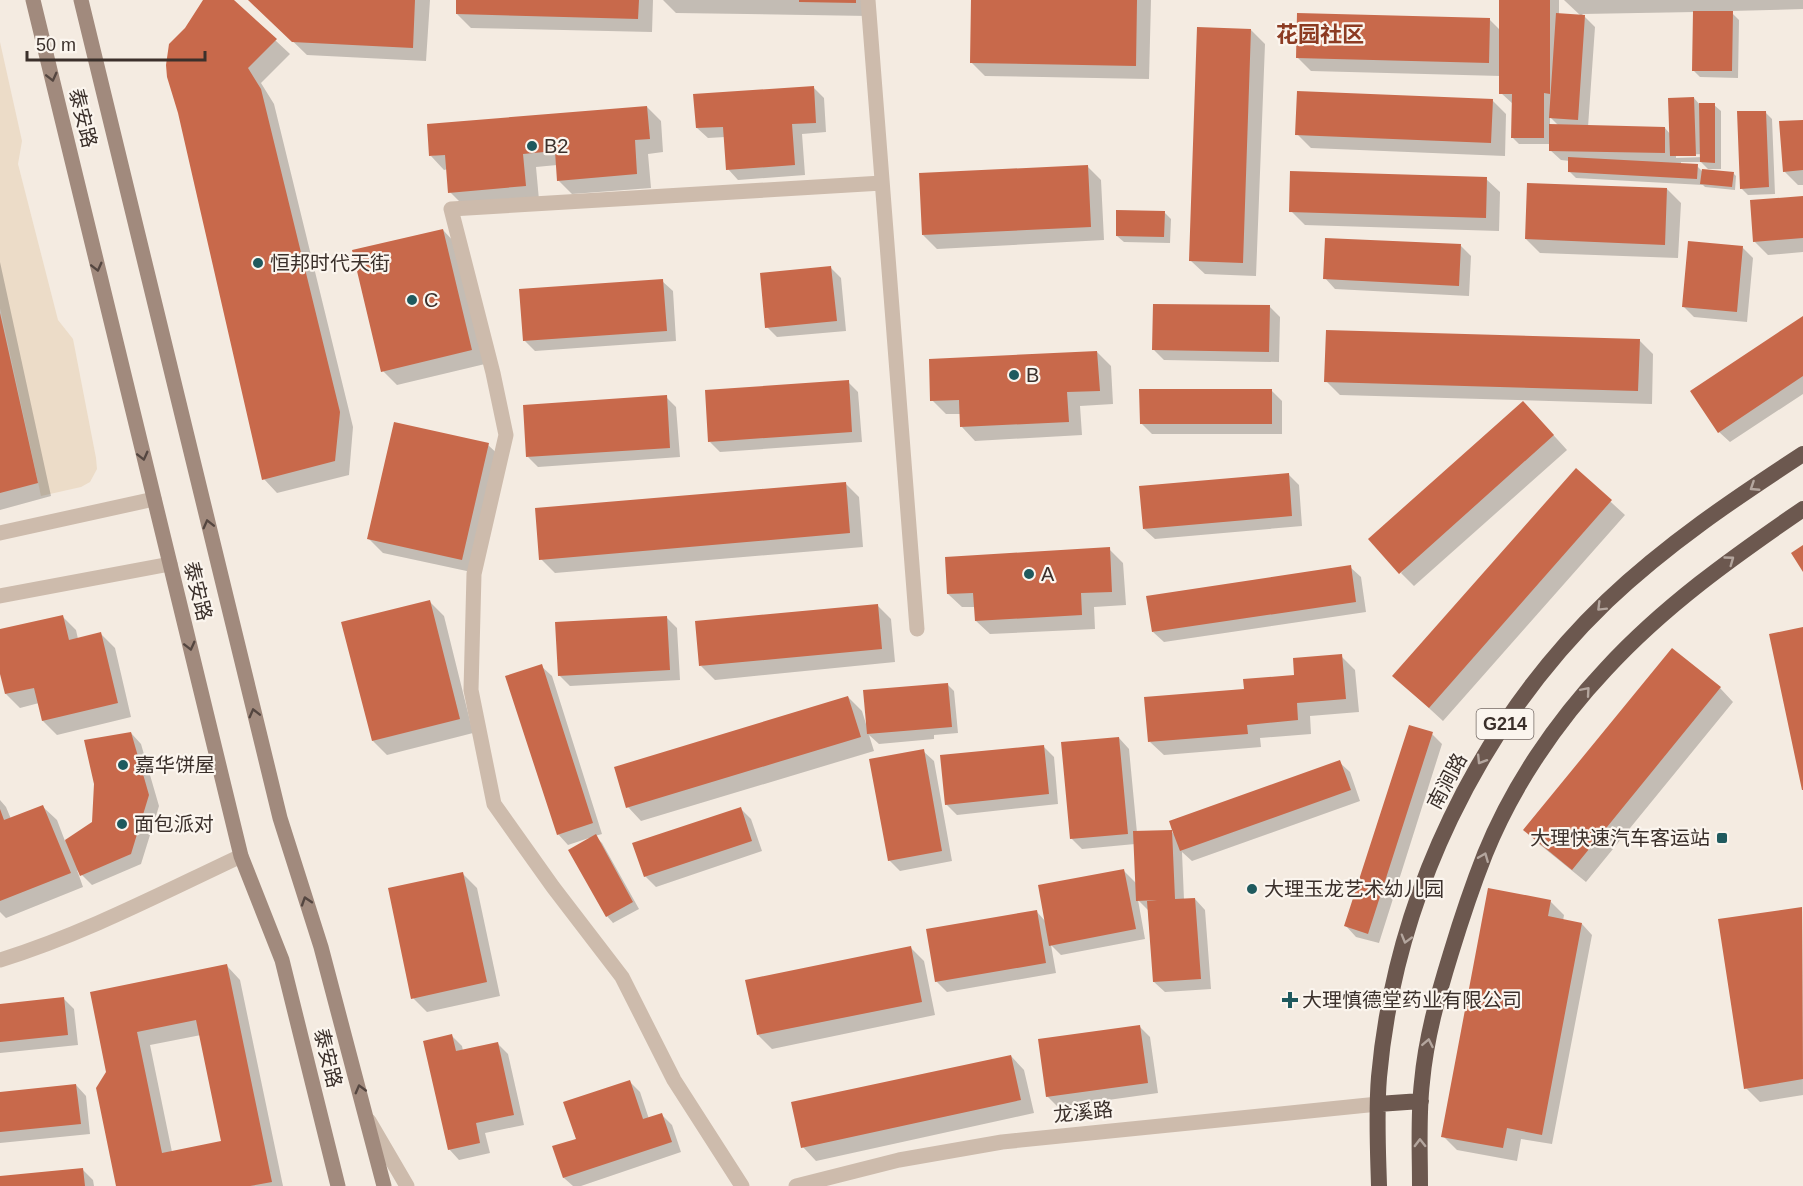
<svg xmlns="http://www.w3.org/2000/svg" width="1803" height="1186" font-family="Arial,'Noto Sans SC',sans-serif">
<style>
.plaza{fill:#ecdcc8}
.shadow{fill:#0003;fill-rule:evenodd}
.building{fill:#c8694b;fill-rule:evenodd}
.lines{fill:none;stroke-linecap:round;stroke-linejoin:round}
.pedestrian{stroke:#cdbbac;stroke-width:15}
.minor{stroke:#cdbbac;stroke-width:15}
.tertiary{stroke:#cdbbac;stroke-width:15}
.secondary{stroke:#a18a7d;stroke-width:15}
.trunk{stroke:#6c584f;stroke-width:16}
.oneway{stroke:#544640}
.oneway2{stroke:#b4a69e}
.poi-dot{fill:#1f5a5e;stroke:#fbf5ee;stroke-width:2}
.labels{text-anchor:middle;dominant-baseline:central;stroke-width:4.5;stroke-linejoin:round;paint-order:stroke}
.shield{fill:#fbf5ee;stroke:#756b66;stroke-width:1.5}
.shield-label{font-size:18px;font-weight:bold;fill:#3b302b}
.street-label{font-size:20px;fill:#3b302b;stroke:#fbf5ee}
.poi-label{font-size:20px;fill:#3b302b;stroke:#fbf5ee;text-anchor:start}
.quarter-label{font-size:22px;font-weight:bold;fill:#8c3b22;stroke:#fbf5ee}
</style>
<rect width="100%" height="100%" fill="#f4ebe1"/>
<path class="plaza" d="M0,42L22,141L18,164L58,320L73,339L96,458L97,469L90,482L81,487L41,496L0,308Z"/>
<path class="shadow" d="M205,0H232L290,54L261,83L274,104L353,427L349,475L277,493L264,479L186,29Z
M250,0H430L426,61L307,55Z
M458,0H653L652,32L471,28L457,14Z
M663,0H870L869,16L676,13Z
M973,0H1151L1149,79L985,76L971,62Z
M1501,0H1559V15L1581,16L1564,0H1803V9L1730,11L1739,20L1738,78L1700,77L1693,70L1695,12L1582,14L1595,27L1588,127L1665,128L1671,135L1694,98L1700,105H1714L1721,111V169H1708L1701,162H1681V165L1697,166L1702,171L1733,173L1736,176L1735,190L1705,187L1703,185L1576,178L1569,171L1570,161L1561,160L1550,150V144H1519L1512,137L1513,104L1501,93V76L1311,71L1297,57L1490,20L1501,31ZM1550,117L1559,126H1550ZM1704,154V157L1676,158V155Z
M1251,30L1265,44L1256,276L1205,274L1191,261Z
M813,87L824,98L826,132L802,134L805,175L738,180L728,169L725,137L708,138L697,128Z
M1492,100L1506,114L1505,156L1311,148L1297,134Z
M647,107L661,121L663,152L648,154L651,188L572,194L558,180L557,165L536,167L539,200L464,206L450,192L448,169L444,170L431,156Z
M1765,112L1772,119L1775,194L1748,195L1741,188Z
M1803,121V185H1798L1784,171Z
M1087,166L1101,180L1104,240L937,249L923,235Z
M1486,179L1500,192L1499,231L1305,225L1291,211Z
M1667,189L1681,203L1678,258L1540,253L1526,239Z
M1803,198V252L1768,255L1754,241Z
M1164,212L1171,219L1170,243L1124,242L1117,236Z
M443,230L456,244L485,364L397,385L383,371Z
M1461,246L1471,256L1469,296L1335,289L1325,278Z
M1742,247L1753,258L1747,322L1694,317L1684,307Z
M0,262L51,496L0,510Z
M831,268L841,278L846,331L777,337L767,327Z
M662,281L673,291L676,341L535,351L524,340Z
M1269,306L1280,317L1279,362L1164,360L1154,350Z
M1803,318V394L1730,442L1719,432Z
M1639,340L1653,354L1652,404L1340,395L1326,381Z
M1097,352L1111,366L1113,404L1080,406L1082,435L975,441L962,427L961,414H946L932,400Z
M848,382L858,392L862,442L720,452L710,442Z
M1271,390L1282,401V434H1152L1141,423Z
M666,397L676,407L680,457L538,467L528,457Z
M1537,417L1567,450L1414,586L1401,573Z
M488,445L502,458L476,573L383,553L369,539Z
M1576,470L1625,515L1443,721L1394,676Z
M1288,474L1299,485L1302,526L1155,539L1144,529Z
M845,483L859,497L863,547L555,573L541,559Z
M1109,549L1123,563L1126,605L1094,607L1095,629L990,634L976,621L975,607H962L948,594Z
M1350,567L1361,577L1366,612L1164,642L1153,632Z
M430,602L444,616L473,733L387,755L373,741Z
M877,605L891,619L895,662L715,680L701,666Z
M62,616L76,630L78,639L101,634L115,648L131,717L57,735L43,721L39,703L20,708L6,694L0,668V631Z
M667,618L677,628L680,680L570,686L559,675Z
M1341,656L1355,670L1359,712L1310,716L1311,734L1260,738L1261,747L1164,755L1150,742L1245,690L1296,676Z
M541,666L552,676L602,834L595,836L602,843L639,909L613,923L607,916L589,838L568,845L558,834Z
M947,684L954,691L958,733L934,735V739L879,744L869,735L874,751L641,821L628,807L848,697L862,711L866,724Z
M1720,688L1733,702L1586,882L1539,844L1525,830Z
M131,733L141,744L159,806L141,864L92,885L77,870L83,887L6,918L0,912V800L6,807L11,819L43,807L57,820L65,841L93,822Z
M1432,734L1442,744L1379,943L1356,937L1346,926Z
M1119,738L1129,749L1137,833L1171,831L1176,836L1339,762L1350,772L1360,801L1192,861L1182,852L1184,900L1195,899L1205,910L1211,989L1165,992L1154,982L1148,910L1138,900L1145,939L1061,955L1051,945L1056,973L947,992L936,981L1037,912L1046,922L1124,871L1137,884L1135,844L1082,849L1071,838Z
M1043,746L1054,757L1058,804L957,815L946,804Z
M923,751L934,761L952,861L900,871L889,860Z
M741,809L751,819L762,851L656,887L645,876Z
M463,874L477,888L500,996L427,1012L413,998Z
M1550,901L1564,915L1563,921L1582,924L1592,935L1552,1144L1521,1139L1517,1161L1457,1150L1443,1136Z
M1802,908L1803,1095L1760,1102L1746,1088Z
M910,947L924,961L935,1015L772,1049L758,1035Z
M227,966L240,980L283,1186H117L108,1072L92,993ZM201,1035L223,1142L172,1152L150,1045Z
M63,998L74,1009L78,1045L0,1053V1005Z
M1140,1027L1150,1037L1158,1093L1058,1107L1047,1096Z
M452,1036L462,1046L463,1051L498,1044L508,1054L524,1125L485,1133L490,1153L459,1160L449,1149Z
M1011,1056L1024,1070L1034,1113L816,1161L803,1147Z
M630,1082L640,1092L649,1119L662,1115L672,1125L681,1152L581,1186H573L564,1178L578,1140Z
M76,1085L86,1096L90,1134L0,1143V1093Z
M83,1170L93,1180L94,1186H0V1177Z"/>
<path class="building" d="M203,0H234L277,39L248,68L261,89L340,412L335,461L262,480L178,113L167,77L166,65L169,44L185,28Z
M248,0H415L413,48L292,42Z
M456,0H639L638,19L456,14Z
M799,0H856V3L799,2Z
M971,0H1137L1136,66L970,63Z
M1499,0H1550V94L1544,93V138H1511L1512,94H1499Z
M1693,11H1733L1732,71H1692Z
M1297,13L1490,18L1489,63L1296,58Z
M1556,13L1585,15L1578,120L1549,118Z
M1197,27L1251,29L1243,263L1189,261Z
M814,86L816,123L792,124L795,165L726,170L723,127L696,128L693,94Z
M1297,91L1493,99L1491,143L1295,135Z
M1694,97L1696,156H1670L1668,98Z
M1699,103H1715V163L1700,162Z
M647,106L650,139L635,140L637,174L557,181L555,151L523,154L526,186L448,193L445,155L429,156L427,124Z
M1737,111H1766L1769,187L1740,189Z
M1803,120V170L1783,172L1779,121Z
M1549,124L1665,127V153L1549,151Z
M1568,157L1698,164L1697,179L1568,172Z
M1088,165L1091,227L922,235L919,173Z
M1702,169L1734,172L1732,187L1700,184Z
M1290,171L1487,177L1486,218L1289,212Z
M1527,183L1667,188L1665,245L1525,239Z
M1803,196V238L1753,242L1750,200Z
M1116,210L1165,211L1164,237L1116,236Z
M443,229L472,350L381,372L352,250Z
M1325,238L1461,244L1459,286L1323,279Z
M1688,241L1743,246L1737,312L1682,307Z
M831,266L837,321L765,328L760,273Z
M663,279L667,331L523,341L519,289Z
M1153,304L1270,305L1269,352L1152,350Z
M0,313L38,483L0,493Z
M1803,316V376L1718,433L1690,391Z
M1326,330L1640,339L1638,391L1324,382Z
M1097,351L1100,391L1067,392L1069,422L960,427L959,400L930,401L929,359Z
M849,380L852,432L708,442L705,390Z
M1139,389H1272V424H1140Z
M667,395L670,448L526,457L523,405Z
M1523,401L1554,435L1399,574L1368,539Z
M394,422L489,443L462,560L367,539Z
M1576,468L1612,500L1429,708L1392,676Z
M1289,473L1292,516L1143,529L1139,486Z
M846,482L850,533L539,560L535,508Z
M1803,545V572L1791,553Z
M1110,547L1112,592L1081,593L1082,615L975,621L973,593L947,594L945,557Z
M1351,565L1356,602L1152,632L1146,596Z
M430,600L460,719L372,741L341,622Z
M878,604L882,649L699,666L695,621Z
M63,615L69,640L101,632L118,703L42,721L34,688L5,694L0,674V629Z
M667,616L670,670L558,676L555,622Z
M1803,627V790H1802L1769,634Z
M1672,648L1721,687L1572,870L1523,830Z
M1342,654L1346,699L1297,703L1298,720L1247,725L1248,734L1148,742L1144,697L1244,689L1243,679L1294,675L1293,658Z
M542,664L593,823L557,835L505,676Z
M948,683L952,727L867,734L863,690Z
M848,696L861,737L626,808L614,767Z
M1409,725L1433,732L1368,934L1344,926Z
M131,732L149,795L131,854L80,876L65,840L92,822L94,784L84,740Z
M1119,737L1128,834L1070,839L1061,742Z
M1044,745L1049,794L945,805L940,755Z
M924,749L942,851L888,861L869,759Z
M1340,760L1351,790L1180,851L1172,830L1175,899L1195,898L1201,979L1153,982L1147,901L1157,900L1136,901L1133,831L1172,830L1169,821Z
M43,805L71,873L0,901V809L4,820Z
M741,807L752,841L644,877L632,843Z
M596,834L633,902L606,917L568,850Z
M1124,869L1136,929L1049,946L1038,885Z
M463,872L487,982L411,999L388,888Z
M1488,888L1551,900L1548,916L1582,923L1542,1135L1507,1128L1503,1148L1441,1137Z
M1802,907L1803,1079L1744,1089L1718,919Z
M1037,910L1046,963L935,982L926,929Z
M911,946L922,1002L757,1035L745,980Z
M227,964L272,1182L250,1186H116L96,1088L106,1072L90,992ZM196,1020L221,1141L162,1153L137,1032Z
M64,997L68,1035L0,1042V1004Z
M1140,1025L1148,1083L1046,1097L1038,1039Z
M452,1034L456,1051L498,1042L514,1115L476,1123L480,1143L448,1150L423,1041Z
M1011,1055L1021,1100L801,1148L791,1102Z
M630,1080L643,1119L662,1113L672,1142L563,1178L552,1146L576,1139L563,1102Z
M76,1084L81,1124L0,1132V1092Z
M83,1168L85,1186H0V1176Z"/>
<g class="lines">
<path class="pedestrian" d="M0,533L154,499"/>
<path class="minor" d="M868,0L917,629
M0,596L170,564
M0,960C84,934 162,893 241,856
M742,1186L674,1080L622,977L553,887L494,804L471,690L474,574L506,435L493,373L451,209L882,183"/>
<path class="tertiary" d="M369,1121L407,1186
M796,1186L899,1160L1002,1142L1378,1104"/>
<path class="secondary" d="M33,0L241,856L282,960L338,1186
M81,0L280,818L321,947L384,1186"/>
<path class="trunk" d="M1378,1104L1421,1101
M1379,1186C1378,1150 1376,1113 1379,1077C1395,898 1478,725 1607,601C1667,544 1734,499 1803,454
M1420,1186C1420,1151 1418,1116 1422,1082C1426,1038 1438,995 1451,953C1461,920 1472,887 1485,854C1512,787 1556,722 1606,669C1664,606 1733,557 1803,509"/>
</g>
<defs><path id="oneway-chevron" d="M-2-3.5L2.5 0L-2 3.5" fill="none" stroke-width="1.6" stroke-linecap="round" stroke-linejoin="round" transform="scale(1.5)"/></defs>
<g class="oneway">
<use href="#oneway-chevron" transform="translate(52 77) rotate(76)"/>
<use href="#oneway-chevron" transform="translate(97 267) rotate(76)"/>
<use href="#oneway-chevron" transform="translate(143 456) rotate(76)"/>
<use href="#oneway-chevron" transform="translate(208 524) rotate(-104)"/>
<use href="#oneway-chevron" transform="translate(190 646) rotate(76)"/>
<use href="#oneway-chevron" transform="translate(254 713) rotate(-104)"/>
<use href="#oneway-chevron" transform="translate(306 901) rotate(-108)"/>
<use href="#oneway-chevron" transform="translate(360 1089) rotate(-105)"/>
</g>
<g class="oneway2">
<use href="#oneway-chevron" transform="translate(1754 487) rotate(147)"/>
<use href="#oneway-chevron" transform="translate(1730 560) rotate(-36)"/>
<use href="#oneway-chevron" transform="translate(1601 607) rotate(135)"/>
<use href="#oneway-chevron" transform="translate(1586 691) rotate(-49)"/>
<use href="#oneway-chevron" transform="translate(1481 760) rotate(122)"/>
<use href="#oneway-chevron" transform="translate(1484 857) rotate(-68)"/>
<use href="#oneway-chevron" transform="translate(1406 939) rotate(106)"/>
<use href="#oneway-chevron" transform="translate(1428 1043) rotate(-79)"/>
<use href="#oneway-chevron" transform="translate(1420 1143) rotate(-91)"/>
</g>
<g class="poi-dot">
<circle cx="532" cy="146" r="6"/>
<circle cx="258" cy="263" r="6"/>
<circle cx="412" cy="300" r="6"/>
<circle cx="1014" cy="375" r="6"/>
<circle cx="1029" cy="574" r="6"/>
<circle cx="123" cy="765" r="6"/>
<circle cx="122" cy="824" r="6"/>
<rect x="1716" y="832" width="12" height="12" rx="3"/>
<circle cx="1252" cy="889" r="6"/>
<path d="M1287 991h6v6h6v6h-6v6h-6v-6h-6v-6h6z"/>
</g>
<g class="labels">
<rect class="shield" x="1476.5" y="709" width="57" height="30" rx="4.5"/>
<g class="shield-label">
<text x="1505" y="724">G214</text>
</g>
<g class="street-label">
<text transform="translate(83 118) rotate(76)">泰安路</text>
<text transform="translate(198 591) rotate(76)">泰安路</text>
<text transform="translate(1447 781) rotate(-62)">南涧路</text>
<text transform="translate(328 1058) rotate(76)">泰安路</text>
<text transform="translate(1083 1112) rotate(-6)">龙溪路</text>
</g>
<g class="poi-label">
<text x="544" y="146">B2</text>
<text x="270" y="263">恒邦时代天街</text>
<text x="424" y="300">C</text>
<text x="1026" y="375">B</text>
<text x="1041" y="574">A</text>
<text x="135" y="765">嘉华饼屋</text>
<text x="134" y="824">面包派对</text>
<text x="1710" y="838" text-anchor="end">大理快速汽车客运站</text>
<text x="1264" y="889">大理玉龙艺术幼儿园</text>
<text x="1302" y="1000">大理慎德堂药业有限公司</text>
</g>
<g class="quarter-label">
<text x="1320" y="34">花园社区</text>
</g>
</g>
<path d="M27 51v9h178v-9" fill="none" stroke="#3b302b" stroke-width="3"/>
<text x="36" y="51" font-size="18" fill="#3b302b" stroke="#fbf5ee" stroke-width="4.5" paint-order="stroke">50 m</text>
</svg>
